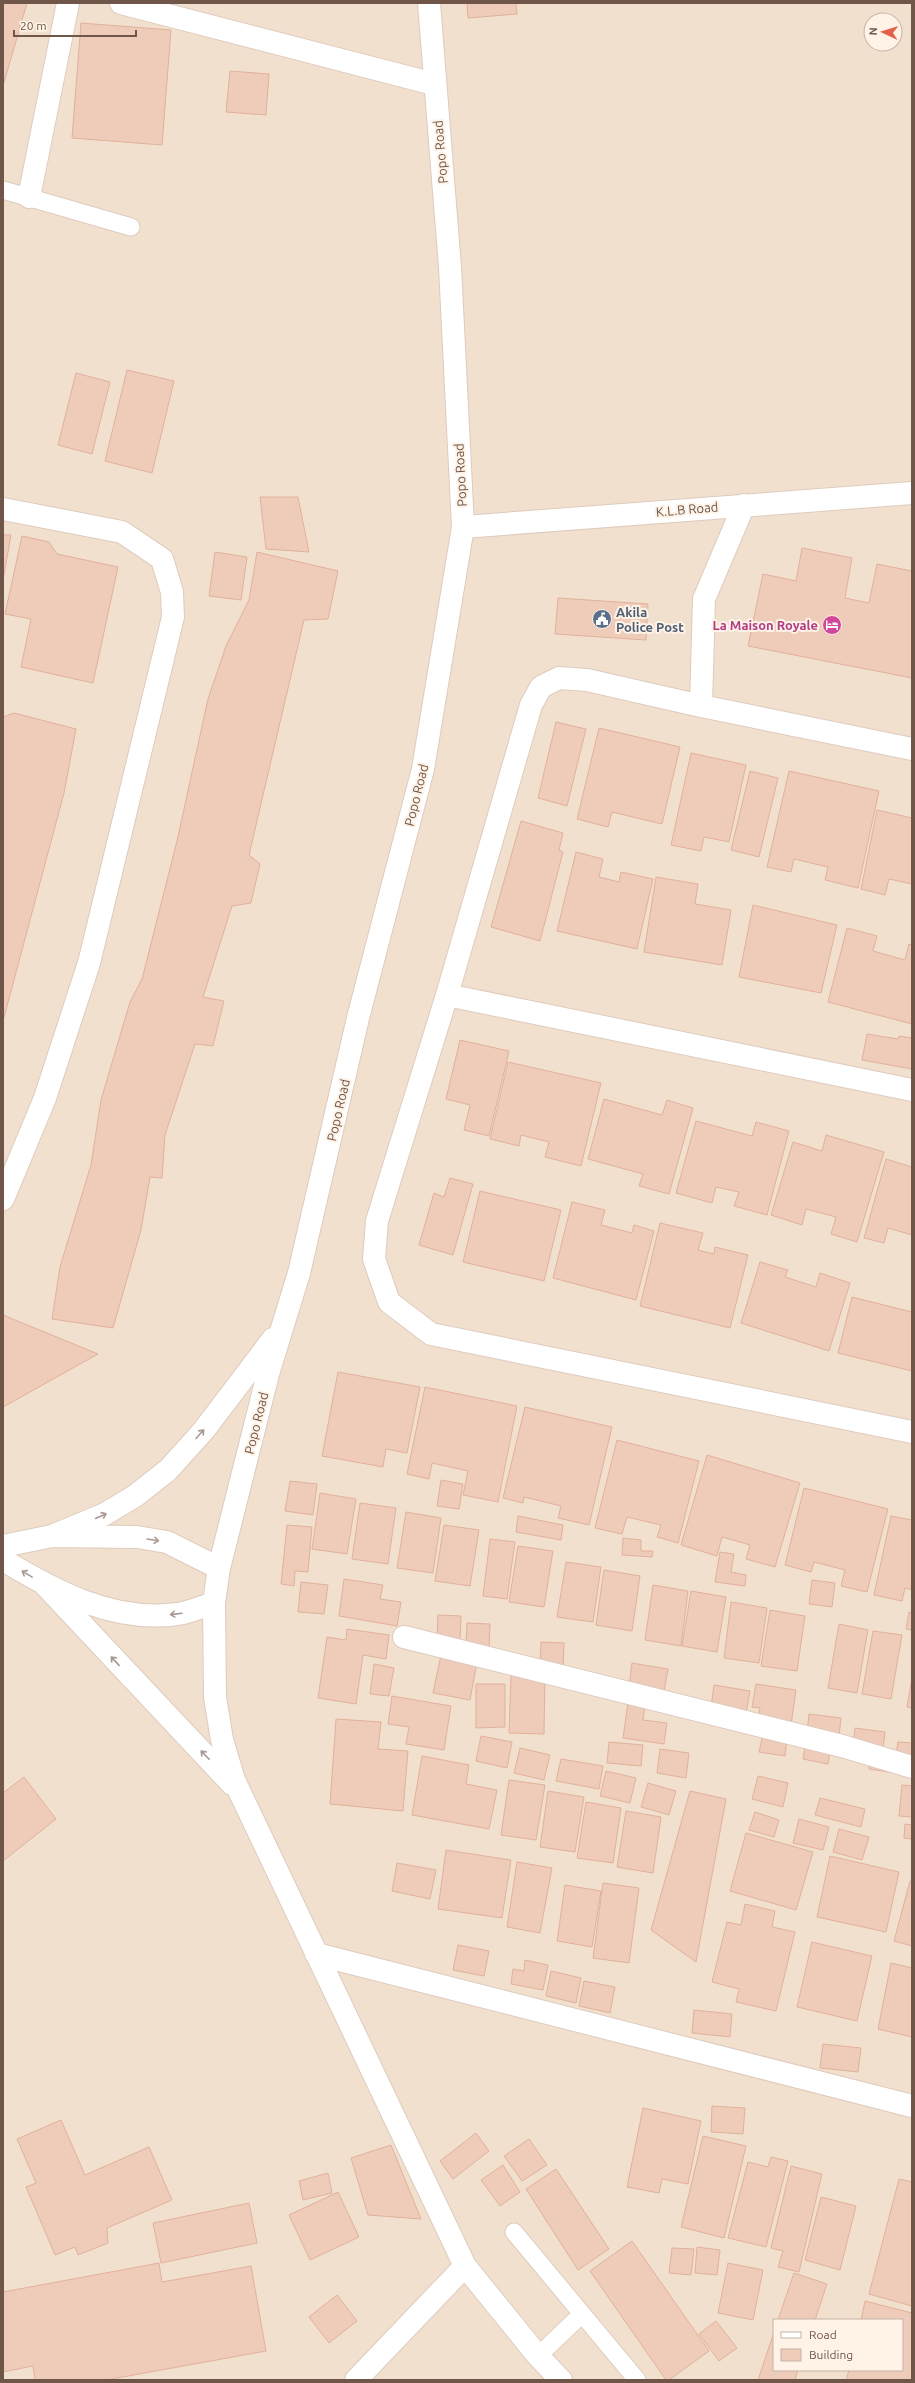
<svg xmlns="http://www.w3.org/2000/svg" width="915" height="2383" font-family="Ubuntu,sans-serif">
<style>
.residential{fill:#f2e0cf;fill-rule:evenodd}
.building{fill:#efcbb9;stroke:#e1b19a}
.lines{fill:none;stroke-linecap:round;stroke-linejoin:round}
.service-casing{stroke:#decbbd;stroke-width:19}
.minor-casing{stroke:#decbbd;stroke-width:24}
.service{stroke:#fff;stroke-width:17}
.minor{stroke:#fff;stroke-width:22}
.oneway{stroke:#a99992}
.labels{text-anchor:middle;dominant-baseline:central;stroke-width:4;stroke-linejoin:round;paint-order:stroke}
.street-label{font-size:13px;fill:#705549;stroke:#fef3e6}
.service-label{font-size:13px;font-weight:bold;fill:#4e5e75;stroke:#fef3e6;text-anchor:start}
.hotel-label{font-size:13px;font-weight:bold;fill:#b23c85;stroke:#fef3e6;text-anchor:end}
</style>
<rect width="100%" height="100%" fill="#fbefe0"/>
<path class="residential" d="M3,3H912V2380H3ZM871,20H895V44H871ZM774,2320H902V2370H774Z"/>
<path class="building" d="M3,3H27L3,86Z
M467,3H516L517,14L468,18Z
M81,23L171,30L162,145L72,138Z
M230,71L269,74L266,115L226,112Z
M127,370L174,381L152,473L105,461Z
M76,373L110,382L92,454L58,445Z
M260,497H298L309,552L266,549Z
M3,535H11L3,580Z
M22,536L49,542L57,554L118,567L93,683L21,667L31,619L5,614Z
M802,548L852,558L845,598L869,603L877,564L912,571V678L748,646L763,574L796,581Z
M215,552L247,557L241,600L209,596Z
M257,552L338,571L328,619L304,620L249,855L260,864L251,903L232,906L203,997L224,1001L213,1046L195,1044L165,1135L162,1178L150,1177L141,1230L113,1328L52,1319L60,1267L91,1165L101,1100L130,1002L142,979L177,841L208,699L226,646L249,600Z
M558,598L648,604L646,640L555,634Z
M14,713L76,729L64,793L3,1021V717Z
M556,722L586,729L567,806L538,798Z
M599,728L680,747L662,824L612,812L608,827L577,819Z
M691,753L746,765L729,842L704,837L701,851L671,845Z
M750,771L778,778L759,857L731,850Z
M789,771L879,791L858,888L825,880L828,867L794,859L791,872L767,867Z
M877,810L912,818V884L889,879L885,895L861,889Z
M521,821L563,833L559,850L563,852L540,941L491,927Z
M576,852L603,859L599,877L619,882L621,872L653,879L637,949L557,931Z
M656,877L698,884L695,904L731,910L722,965L644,952Z
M753,905L837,925L821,993L739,977Z
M847,928L877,936L873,951L905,960L909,944L912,945V1024L828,1002Z
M867,1034L898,1039L899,1036L912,1038V1069L862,1060Z
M460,1040L509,1051L489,1136L464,1130L470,1105L446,1099Z
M508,1062L601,1083L581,1166L545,1157L549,1142L521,1135L519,1146L490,1139Z
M604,1099L662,1115L667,1100L693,1108L669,1194L639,1186L643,1174L588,1159Z
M696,1121L752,1136L756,1122L789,1131L767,1215L734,1206L739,1192L716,1187L712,1203L676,1193Z
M826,1135L884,1152L857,1242L831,1234L836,1217L806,1209L802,1225L771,1215L793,1142L822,1151Z
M886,1159L912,1167V1235L888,1228L884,1243L864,1238Z
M450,1178L473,1184L453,1255L419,1245L434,1193L444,1197Z
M480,1191L561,1210L544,1281L463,1262Z
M572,1202L605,1210L601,1225L632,1233L634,1225L654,1231L636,1300L553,1278Z
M660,1223L703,1233L698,1250L714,1254L715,1247L748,1255L730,1328L640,1306Z
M760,1262L788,1270L785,1277L816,1287L820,1273L850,1283L829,1351L741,1323Z
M852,1297L912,1312V1310V1371L838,1353Z
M3,1315L98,1354L3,1407Z
M338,1372L420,1387L407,1453L386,1449L383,1467L322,1456Z
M425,1387L517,1406L498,1502L463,1495L468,1471L432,1463L429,1479L407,1474Z
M525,1407L612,1427L589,1525L558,1518L561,1506L524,1497L523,1503L503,1498Z
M617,1440L699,1461L678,1543L657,1537L661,1525L627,1517L622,1534L595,1528Z
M707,1455L800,1483L775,1567L746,1559L750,1545L722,1537L717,1556L681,1545Z
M441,1480L463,1484L459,1509L437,1506Z
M290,1481L317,1484L313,1515L285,1511Z
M804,1488L888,1509L867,1592L841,1586L845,1570L814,1562L811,1572L785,1565Z
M320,1493L356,1499L347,1554L312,1549Z
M360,1503L396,1508L388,1564L352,1559Z
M406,1512L441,1518L433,1573L397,1568Z
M518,1516L563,1525L561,1540L516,1532Z
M891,1516L912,1520V1590L905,1588L902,1601L874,1595Z
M287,1525L312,1527L308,1572L295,1571L294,1586L281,1584Z
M444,1525L479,1530L470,1586L435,1581Z
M623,1538L641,1540V1551H653L652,1557L622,1555Z
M490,1539L515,1542L507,1599L483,1596Z
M518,1546L553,1551L544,1607L509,1602Z
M720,1552L734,1554L731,1572L746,1575L745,1586L715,1582Z
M566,1562L601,1567L593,1622L557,1617Z
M604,1570L640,1576L632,1631L596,1625Z
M344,1579L383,1585L380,1599L401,1602L397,1626L339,1616Z
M812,1580L835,1583L832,1607L809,1604Z
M301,1582L328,1585L324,1614L298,1612Z
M653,1585L688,1591L681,1646L645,1640Z
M691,1591L726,1597L717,1652L682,1646Z
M731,1602L767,1608L759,1663L724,1658Z
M770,1610L805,1616L797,1671L761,1666Z
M909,1612L912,1613V1630L906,1629Z
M438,1615L461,1616L460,1640L437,1638Z
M467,1623L490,1624L489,1647L466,1646Z
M839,1624L868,1630L857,1693L828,1688Z
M347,1629L389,1635L386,1659L363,1655L356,1704L318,1698L327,1637L346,1640Z
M873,1631L902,1635L891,1699L862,1694Z
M541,1642L564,1643L563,1667L540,1665Z
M441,1655L477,1662L470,1700L433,1693Z
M632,1663L668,1669L664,1691L629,1686Z
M374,1664L394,1668L389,1696L370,1694Z
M511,1674L545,1675L544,1734L509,1733Z
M912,1678V1708L907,1707Z
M476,1684H505V1727L476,1728Z
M756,1684L796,1690L791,1725L758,1720L760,1708L752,1707Z
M714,1685L750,1691L746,1713L711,1707Z
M392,1696L451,1706L444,1750L406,1744L409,1727L388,1724Z
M628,1703L645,1706L643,1720L667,1723L664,1744L623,1738Z
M809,1714L841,1718L839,1737L807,1733Z
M336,1719L381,1722L378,1749L408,1751L403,1811L330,1804Z
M855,1728L885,1732L883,1751L853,1747Z
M763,1734L787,1738L785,1756L759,1752Z
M481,1736L512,1742L507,1768L476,1761Z
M609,1742L643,1745L641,1766L607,1763Z
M806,1742L831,1746L828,1764L803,1759Z
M898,1742L912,1743V1762L895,1760Z
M520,1748L550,1755L544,1780L514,1773Z
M660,1749L689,1753L686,1778L657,1773Z
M422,1756L469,1765L466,1784L497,1790L489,1829L412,1815Z
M561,1759L603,1766L599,1789L556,1781Z
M870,1761L896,1773L869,1769Z
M606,1771L636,1778L630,1803L600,1796Z
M758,1776L788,1783L783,1807L752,1799Z
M24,1777L56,1819L3,1861V1793Z
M509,1780L545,1785L536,1840L501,1835Z
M648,1783L676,1791L669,1815L641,1807Z
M902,1785L912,1786V1817L899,1816Z
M548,1791L584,1797L575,1852L540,1847Z
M690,1791L726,1799L696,1962L651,1930Z
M820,1798L865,1809L861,1827L815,1815Z
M586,1802L621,1808L613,1863L577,1858Z
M626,1811L661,1817L653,1873L617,1867Z
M755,1812L779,1820L774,1837L749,1830Z
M799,1819L829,1827L823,1850L793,1843Z
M905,1824L912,1825V1839L904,1838Z
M839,1829L869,1837L862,1860L833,1852Z
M746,1833L813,1852L796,1910L730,1891Z
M446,1850L511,1860L502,1918L438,1909Z
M830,1856L899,1872L886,1932L817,1917Z
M517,1862L552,1868L540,1933L507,1927Z
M397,1863L436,1870L430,1899L392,1891Z
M910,1881H912V1946L894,1941Z
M603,1883L639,1888L629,1963L593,1958Z
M565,1885L601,1891L592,1947L557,1941Z
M745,1904L775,1911L772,1927L795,1932L776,2011L736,2002L739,1989L712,1982L727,1922L741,1925Z
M812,1942L872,1956L857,2021L797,2007Z
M458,1945L489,1951L484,1976L453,1970Z
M525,1960L548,1965L543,1990L511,1984L513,1969L524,1971Z
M891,1963L912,1968V2037L878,2029Z
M551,1971L581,1978L576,2003L546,1996Z
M584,1981L615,1987L610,2013L579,2006Z
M694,2010L732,2014L730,2037L692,2033Z
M823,2044L861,2048L858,2072L820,2068Z
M712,2106L745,2108L743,2134L711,2132Z
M643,2108L701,2121L688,2184L662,2179L659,2193L627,2187Z
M61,2120L85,2175L149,2147L172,2200L107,2228L108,2243L78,2255L75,2247L55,2255L26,2187L36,2183L17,2139Z
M476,2133L489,2151L453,2179L440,2161Z
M703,2136L746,2146L724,2238L681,2227Z
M529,2139L547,2165L522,2181L504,2156Z
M391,2145L421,2219L368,2215L351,2158Z
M771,2157L788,2161L766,2247L728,2238L748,2162L768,2167Z
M503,2165L520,2192L500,2206L481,2180Z
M791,2166L822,2174L799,2272L778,2267L783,2251L771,2248Z
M556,2169L609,2249L578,2270L526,2189Z
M328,2173L332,2193L303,2200L299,2181Z
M899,2179L912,2182V2306L869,2294Z
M338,2192L359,2237L310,2260L289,2215Z
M821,2197L856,2206L840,2270L805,2260Z
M249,2203L257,2243L161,2263L153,2223Z
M632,2241L709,2351L669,2380H666L590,2271Z
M697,2247L720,2250L717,2275L695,2273Z
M672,2248L694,2249L691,2275L669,2273Z
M159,2263L162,2282L251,2266L266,2351L106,2380H35L33,2366L3,2372V2292Z
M728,2263L763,2270L753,2320L718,2313Z
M794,2273L827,2284L815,2320H778Z
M337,2295L357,2321L329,2343L309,2317Z
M865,2301L912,2313V2380H846L849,2370H902V2320H861Z
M716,2321L737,2348L719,2361L699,2334Z
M774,2332V2370H798L795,2380H758Z"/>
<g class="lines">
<defs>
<path id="service" d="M3,190L131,227
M514,2232L637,2380
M538,2356L582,2314"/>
<path id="minor" d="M121,3L434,84
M429,3L450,267L463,527L423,769L358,1018L299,1273L268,1374L219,1568L214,1603L215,1697L222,1740L234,1780L465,2266L538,2356L561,2380
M29,197L68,3
M3,509L122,532L162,559L172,592L173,617L89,963L45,1098L3,1199
M463,527L912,493
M701,706L704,599L744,505
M912,749L701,706L587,680L559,678L541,687L531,705L447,995L377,1221L374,1259L389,1302L431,1334L912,1432
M447,995L912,1090
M52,1536L105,1514L135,1496L168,1470L204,1430L273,1339
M3,1546L52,1536L137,1537L167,1542L219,1568
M3,1560C56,1592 114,1623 178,1614C190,1612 202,1607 214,1603
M45,1585L232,1784
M404,1637L842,1746L912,1767
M316,1954L912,2106
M356,2380L465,2266"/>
</defs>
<use href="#service" class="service-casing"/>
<use href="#minor" class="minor-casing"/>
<use href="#service" class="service"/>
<use href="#minor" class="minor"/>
</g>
<defs><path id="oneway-shaft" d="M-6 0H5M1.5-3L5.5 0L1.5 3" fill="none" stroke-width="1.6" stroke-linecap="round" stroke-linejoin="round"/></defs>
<g class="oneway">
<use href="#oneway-shaft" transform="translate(200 1434) rotate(-48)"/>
<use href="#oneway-shaft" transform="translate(101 1516) rotate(-24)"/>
<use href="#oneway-shaft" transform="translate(153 1540) rotate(9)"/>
<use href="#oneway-shaft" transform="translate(27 1574) rotate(-149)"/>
<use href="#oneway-shaft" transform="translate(176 1614) rotate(173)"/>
<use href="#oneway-shaft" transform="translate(115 1661) rotate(-133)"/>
<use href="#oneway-shaft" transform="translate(205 1755) rotate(-134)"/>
</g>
<defs>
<symbol id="civic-disc" viewBox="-11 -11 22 22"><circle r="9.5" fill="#5c6f8a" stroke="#fef3e6"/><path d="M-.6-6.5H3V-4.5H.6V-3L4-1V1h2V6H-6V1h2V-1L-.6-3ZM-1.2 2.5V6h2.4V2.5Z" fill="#fff"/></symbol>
<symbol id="hotel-disc" viewBox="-11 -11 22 22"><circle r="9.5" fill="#d1479c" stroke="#fef3e6"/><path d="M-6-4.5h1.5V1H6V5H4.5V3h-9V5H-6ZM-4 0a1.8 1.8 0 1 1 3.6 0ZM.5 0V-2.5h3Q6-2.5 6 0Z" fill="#fff"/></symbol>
</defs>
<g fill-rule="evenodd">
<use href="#civic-disc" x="591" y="608" width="22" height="22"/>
<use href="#hotel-disc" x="821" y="614" width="22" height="22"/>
</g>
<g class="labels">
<g class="street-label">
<text transform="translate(440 152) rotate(-95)">Popo Road</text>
<text transform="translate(460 475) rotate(-93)">Popo Road</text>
<text transform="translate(687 509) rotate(-5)">K.L.B Road</text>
<text transform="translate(416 795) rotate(-76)">Popo Road</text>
<text transform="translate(338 1110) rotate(-77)">Popo Road</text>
<text transform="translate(256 1423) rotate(-76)">Popo Road</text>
</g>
<g class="service-label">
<text x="616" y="612">Akila<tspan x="616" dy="15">Police Post</tspan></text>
</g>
<g class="hotel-label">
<text x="818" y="625">La Maison Royale</text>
</g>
</g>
<rect width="915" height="2383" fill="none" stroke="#705549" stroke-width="8"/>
<rect x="773" y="2319" width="130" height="52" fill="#fef3e6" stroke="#c5b4a7"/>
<rect x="781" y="2332" width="20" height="6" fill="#ffffff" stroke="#c5b4a7"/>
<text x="809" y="2339" font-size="12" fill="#705549">Road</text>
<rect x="781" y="2349" width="20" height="12" fill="#efcbb9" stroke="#c5b4a7"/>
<text x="809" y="2359" font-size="12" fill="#705549">Building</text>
<g transform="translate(883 32) rotate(274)"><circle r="19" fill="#fef3e6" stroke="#c5b4a7"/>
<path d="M0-3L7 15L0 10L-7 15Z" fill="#e16249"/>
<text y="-6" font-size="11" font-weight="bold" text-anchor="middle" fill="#705549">N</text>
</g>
<path d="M14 30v6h122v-6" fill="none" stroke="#705549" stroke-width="2"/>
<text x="20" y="30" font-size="12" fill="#705549" stroke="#fef3e6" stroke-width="3" paint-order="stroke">20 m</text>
</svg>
